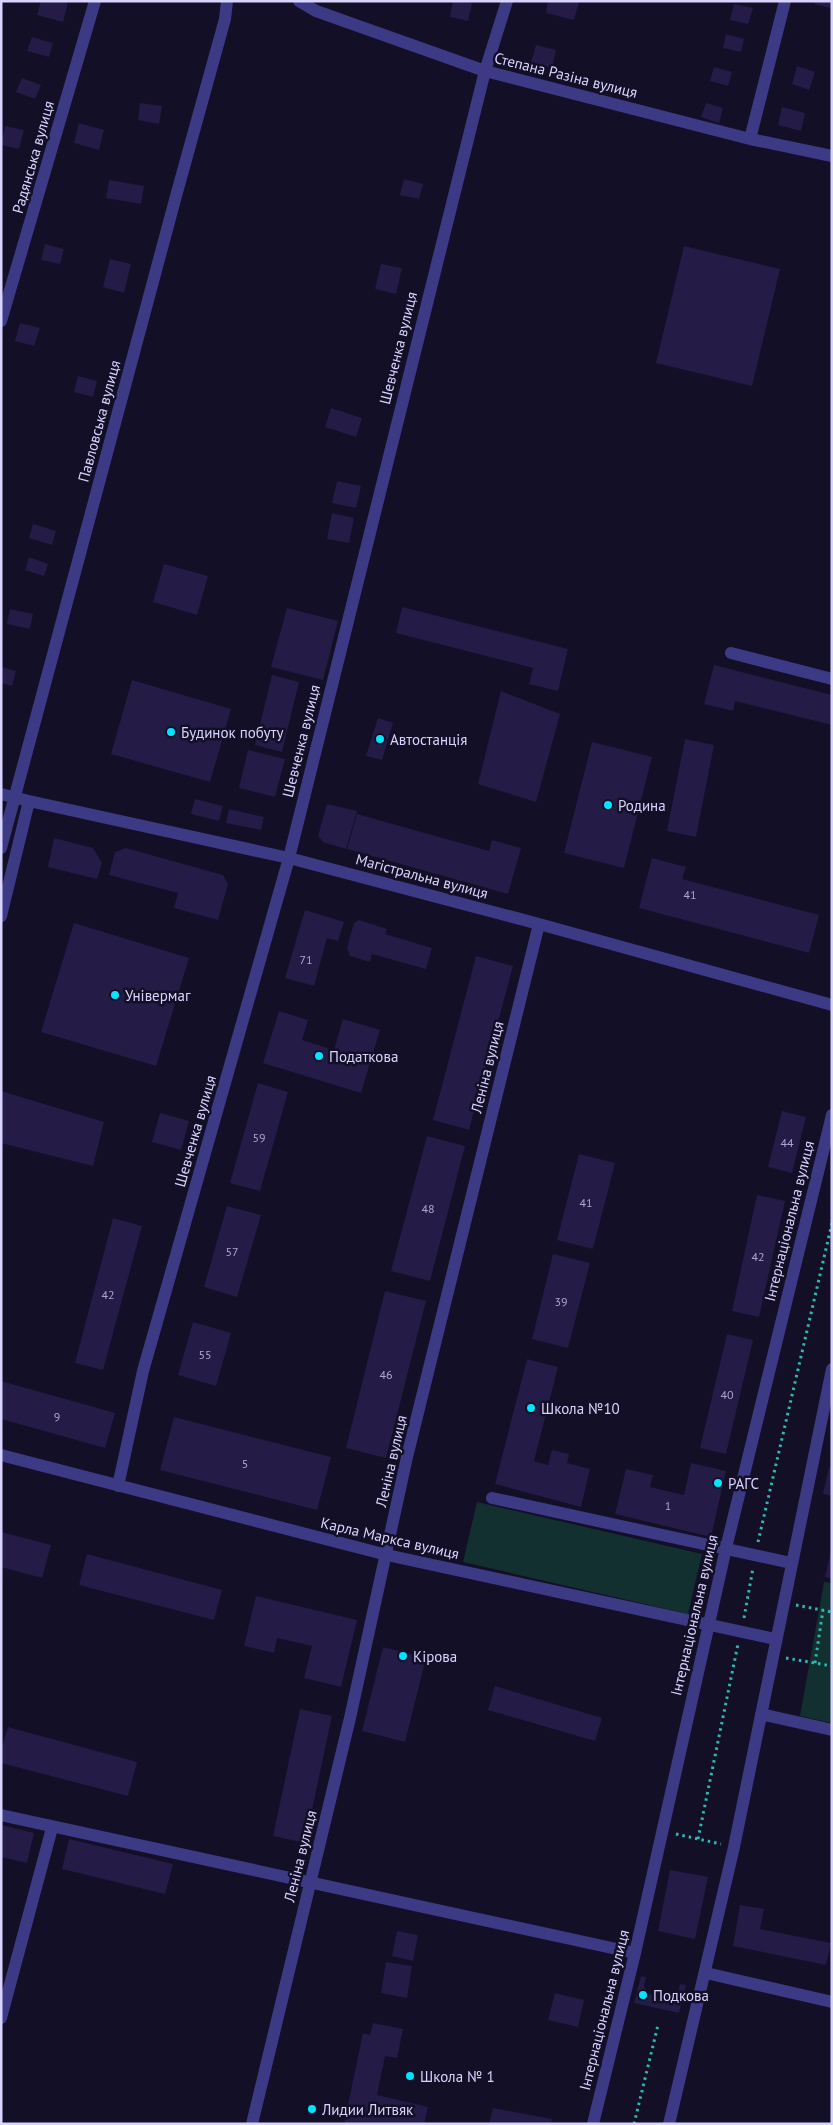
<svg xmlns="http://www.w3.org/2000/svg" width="833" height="2125" font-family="'PT Sans',sans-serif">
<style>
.green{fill:#12302f}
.building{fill:#241b47}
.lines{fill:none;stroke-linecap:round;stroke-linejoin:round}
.path{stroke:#2fb8b0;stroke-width:3;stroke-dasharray:2.5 4;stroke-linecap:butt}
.minor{stroke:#3d3a85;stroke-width:12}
.poi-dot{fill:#00e5ff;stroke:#130f26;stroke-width:2}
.labels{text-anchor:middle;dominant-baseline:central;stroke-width:5;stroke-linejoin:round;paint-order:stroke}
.number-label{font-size:12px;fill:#aca6d1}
.street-label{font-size:15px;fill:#d9d4ff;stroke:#130f26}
.poi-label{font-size:15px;fill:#d9d4ff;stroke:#130f26;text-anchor:start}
</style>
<rect width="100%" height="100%" fill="#130f26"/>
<path class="green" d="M477,1502L702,1554L688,1614L463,1562Z
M824,1582L832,1583V1723L800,1716Z"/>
<path class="building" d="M41,1H61L68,3L63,22L37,15Z
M453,1L472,3L468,21L450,17Z
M548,1L579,2L574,20L546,13Z
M815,1H832L831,8L814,4Z
M734,4L753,8L748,24L730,20Z
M726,34L744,39L741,52L723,48Z
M32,37L53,43L49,57L27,51Z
M536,45L556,50L552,68L531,63Z
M797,66L815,72L809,90L792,84Z
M714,67L732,72L728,86L710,81Z
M22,78L41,85L35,99L16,92Z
M140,103L162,106L159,124L138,120Z
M706,103L723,108L719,123L701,117Z
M782,107L805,113L801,131L778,125Z
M79,123L104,130L99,150L74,143Z
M5,126L24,130L19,149L1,145Z
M404,179L423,184L419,199L400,195Z
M109,180L144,186L141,204L106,198Z
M45,244L64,249L60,264L41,260Z
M684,246L780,269L752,386L656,363Z
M110,259L131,264L124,293L103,287Z
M381,264L402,268L396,294L375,289Z
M20,323L40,328L34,346L15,341Z
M78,376L97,381L93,397L74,392Z
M331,408L362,418L356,437L325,427Z
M337,481L361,486L356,508L332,503Z
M332,513L354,518L349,543L327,539Z
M33,524L56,531L52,545L29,538Z
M29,557L48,564L44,576L25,570Z
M164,564L208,576L197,615L153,602Z
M402,607L568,649L558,691L529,684L533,668L396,633Z
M287,608L338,621L323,680L271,667Z
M10,609L33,614L30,629L7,624Z
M714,665L832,695V725L735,701L733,711L704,704Z
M1,667L16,671L12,686L1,683Z
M272,675L299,682L282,752L255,745Z
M132,680L231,709L210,782L111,754Z
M501,691L560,714L536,802L478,784Z
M378,718L393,723L382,760L366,756Z
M685,739L714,745L696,837L667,831Z
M592,742L652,757L624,868L564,853Z
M248,750L285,759L275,797L239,788Z
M195,799L223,806L219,821L191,814Z
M327,804L357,811L346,849L323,842L318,836Z
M229,809L264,817L261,830L226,823Z
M357,814L489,851L492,840L521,848L508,894L347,849Z
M54,838L93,848L102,863L97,879L48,867Z
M126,848L223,875L228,884L218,920L174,908L178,893L109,875L115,852Z
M652,858L686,867L682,879L819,915L809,953L639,908Z
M305,910L344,922L338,941L327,938L314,986L285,978Z
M359,920L387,929L385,934L432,948L426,969L372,954L370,962L350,956L347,948L354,923Z
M74,923L189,958L156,1066L41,1032Z
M476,956L513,966L469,1130L433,1120Z
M279,1011L308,1020L302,1040L334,1050L343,1019L380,1030L361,1093L263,1063Z
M258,1083L288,1092L260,1191L230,1183Z
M1,1091L104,1122L93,1166L1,1143Z
M782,1111L806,1117L792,1173L768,1167Z
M160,1113L189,1121L181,1150L152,1142Z
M427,1136L465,1146L430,1281L391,1271Z
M579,1154L615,1163L593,1249L557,1240Z
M757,1195L785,1201L759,1317L732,1311Z
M227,1206L261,1215L237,1297L204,1287Z
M113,1218L142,1226L103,1370L75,1363Z
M553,1254L590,1263L568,1348L532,1339Z
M385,1291L426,1301L386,1458L346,1448Z
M193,1322L231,1333L216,1386L178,1375Z
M727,1334L753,1340L726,1454L700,1448Z
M527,1359L558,1367L534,1461L548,1465L552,1450L569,1454L567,1463L590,1469L581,1507L495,1484Z
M1,1381L115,1413L105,1448L1,1419Z
M174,1417L331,1457L317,1510L160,1470Z
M691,1463L726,1471L711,1537L615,1514L626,1469L653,1475L650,1487L684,1495Z
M829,1467L832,1468V1496L823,1494Z
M1,1532L51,1545L42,1578L1,1567Z
M831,1550H832V1579L825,1577Z
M87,1554L222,1590L214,1620L79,1585Z
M256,1596L357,1620L341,1687L304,1678L312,1646L277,1638L274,1653L244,1646Z
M383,1647L426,1658L405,1742L362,1731Z
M495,1686L602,1718L595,1741L488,1710Z
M300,1709L332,1716L305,1843L273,1836Z
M8,1727L137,1762L128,1796L1,1763V1744H3Z
M1,1825L34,1833L27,1863L1,1857Z
M69,1839L173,1864L165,1894L62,1869Z
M670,1870L708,1877L695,1939L658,1931Z
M740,1905L764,1909L760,1929L831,1943L826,1965L733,1946Z
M397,1931L418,1935L413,1961L392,1956Z
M386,1962L412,1966L407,1998L381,1993Z
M641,1976L646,1977L644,1986L647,1992L653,1996L665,1999L673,1997L678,1993L680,1984L686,1985L679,2013L634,2003Z
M555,1993L584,2000L578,2027L548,2020Z
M373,2023L403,2029L397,2058L385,2056L377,2095L428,2107L424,2124H344L363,2033L370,2035Z
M493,2108L552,2119L551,2124H489Z"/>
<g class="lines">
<path class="path" d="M758,1542L832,1223
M796,1605L832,1612
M744,1618L753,1568
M786,1658L832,1666
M815,1663L823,1610
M676,1834L721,1844
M698,1839L738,1644
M634,2124L658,2025"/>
<path class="minor" d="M299,1L316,11L485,71L750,139L832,156
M750,139L785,1
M1,321L95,1
M731,653L832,679
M1,794L29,801L289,858L539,924L832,1005
M1,848L176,196L225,19L227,1
M1,916L29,801
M1,1455L387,1555L775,1639
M118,1486L143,1371L289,858L485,71L507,1
M492,1498L791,1563
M761,1714L832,1730
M1,1815L635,1953
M706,1973L832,2002
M1,2018L52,1828
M252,2124L350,1718L407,1457L539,924
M593,2124L635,1953L726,1548L832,1115
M669,2124L734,1847L832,1369"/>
</g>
<g class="poi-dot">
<circle cx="171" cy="732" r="5"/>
<circle cx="380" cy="739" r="5"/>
<circle cx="608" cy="805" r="5"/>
<circle cx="115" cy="995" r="5"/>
<circle cx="319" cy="1056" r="5"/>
<circle cx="531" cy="1408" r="5"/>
<circle cx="718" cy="1483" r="5"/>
<circle cx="403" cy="1656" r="5"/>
<circle cx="643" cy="1995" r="5"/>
<circle cx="410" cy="2076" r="5"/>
<circle cx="312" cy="2109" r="5"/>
</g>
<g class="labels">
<g class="number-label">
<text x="690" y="894">41</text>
<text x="306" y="959">71</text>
<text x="259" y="1137">59</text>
<text x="787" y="1142">44</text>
<text x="586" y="1202">41</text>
<text x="428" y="1208">48</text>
<text x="232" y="1251">57</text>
<text x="758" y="1256">42</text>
<text x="108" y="1294">42</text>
<text x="561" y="1301">39</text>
<text x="205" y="1354">55</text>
<text x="386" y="1374">46</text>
<text x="727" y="1394">40</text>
<text x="57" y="1416">9</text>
<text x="245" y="1463">5</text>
<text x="668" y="1505">1</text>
</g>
<g class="street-label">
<text transform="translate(566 75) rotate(14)">Степана Разіна вулиця</text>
<text transform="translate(33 157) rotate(-74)">Радянська вулиця</text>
<text transform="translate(398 348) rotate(-76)">Шевченка вулиця</text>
<text transform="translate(99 421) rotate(-75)">Павловська вулиця</text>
<text transform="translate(301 741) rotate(-76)">Шевченка вулиця</text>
<text transform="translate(422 876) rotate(15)">Магістральна вулиця</text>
<text transform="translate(487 1067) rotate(-76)">Леніна вулиця</text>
<text transform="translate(195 1131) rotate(-74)">Шевченка вулиця</text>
<text transform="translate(789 1221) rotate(-76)">Інтернаціональна вулиця</text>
<text transform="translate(391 1461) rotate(-77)">Леніна вулиця</text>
<text transform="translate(390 1538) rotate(13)">Карла Маркса вулиця</text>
<text transform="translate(694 1615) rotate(-77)">Інтернаціональна вулиця</text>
<text transform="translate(300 1856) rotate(-76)">Леніна вулиця</text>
<text transform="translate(604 2010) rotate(-76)">Інтернаціональна вулиця</text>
</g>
<g class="poi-label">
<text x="181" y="732">Будинок побуту</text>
<text x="390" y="739">Автостанція</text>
<text x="618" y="805">Родина</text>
<text x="125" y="995">Універмаг</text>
<text x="329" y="1056">Податкова</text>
<text x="541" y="1408">Школа №10</text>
<text x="728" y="1483">РАГС</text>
<text x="413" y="1656">Кірова</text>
<text x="653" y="1995">Подкова</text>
<text x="420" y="2076">Школа № 1</text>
<text x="322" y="2109">Лидии Литвяк</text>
</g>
</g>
<rect width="833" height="2125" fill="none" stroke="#d9d4ff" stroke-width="5"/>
</svg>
